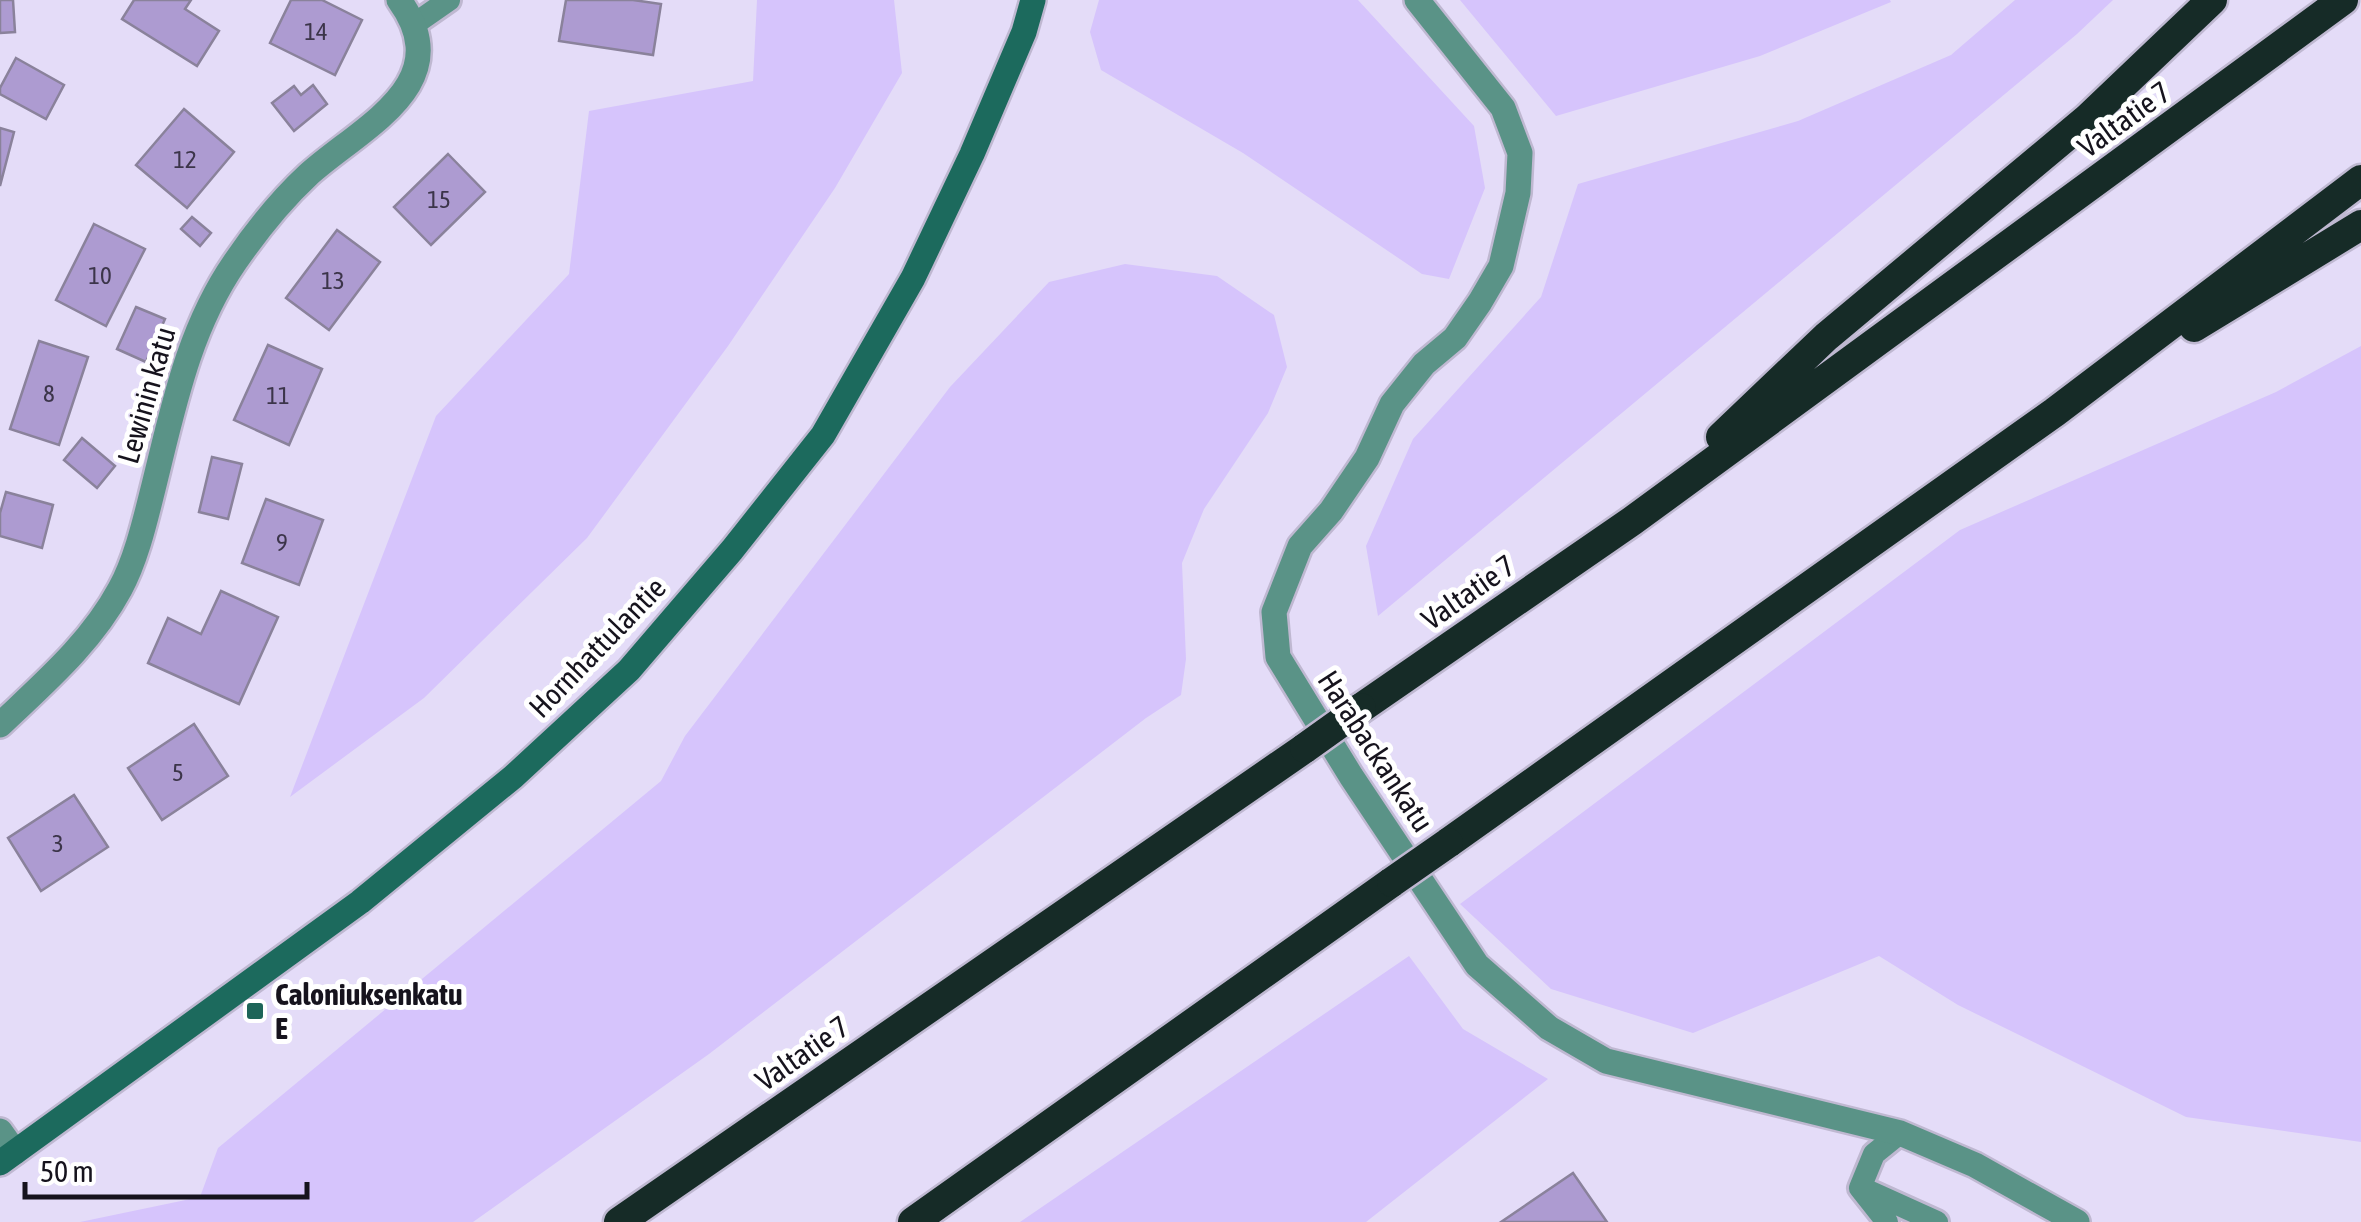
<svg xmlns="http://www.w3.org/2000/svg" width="2361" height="1222" font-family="'Asap Condensed',sans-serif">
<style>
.green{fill:#d6c4fc}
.building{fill:#ad9bd1;stroke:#8a829b;stroke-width:2.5}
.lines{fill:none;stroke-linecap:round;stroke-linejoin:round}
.lane-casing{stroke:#bfb8d1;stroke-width:28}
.street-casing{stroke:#bfb8d1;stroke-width:30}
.secondary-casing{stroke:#bfb8d1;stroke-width:30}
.highway-casing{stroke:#bfb8d1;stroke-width:35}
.lane{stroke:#5a9387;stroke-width:22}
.street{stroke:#5a9387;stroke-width:25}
.secondary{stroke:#1c6a5d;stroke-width:25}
.highway{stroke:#162b27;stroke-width:30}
.highway-bridge-casing{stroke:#bfb8d1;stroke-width:35;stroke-linecap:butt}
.highway-bridge{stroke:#162b27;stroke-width:30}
.poi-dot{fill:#1d6458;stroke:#fff;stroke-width:4}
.labels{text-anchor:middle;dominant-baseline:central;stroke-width:10;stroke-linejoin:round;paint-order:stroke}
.number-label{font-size:25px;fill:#3c354a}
.street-label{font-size:30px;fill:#16131d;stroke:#fff}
.poi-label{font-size:30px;font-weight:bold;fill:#16131d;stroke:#fff;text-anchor:start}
</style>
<rect width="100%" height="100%" fill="#e4dcf8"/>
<path class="green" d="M757,0H894L902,73L835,188L728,346L587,538L424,698L290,797L436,416L569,274L589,111L753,81Z
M1099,0H1358L1474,126L1485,188L1449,279L1422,274L1243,153L1101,70L1090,32Z
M1460,0H1890L1891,2L1760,56L1556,116Z
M2015,0H2113L2077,34L1378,616L1366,546L1413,439L1541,297L1578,184L1798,121L1951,55Z
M1125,264L1217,276L1274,315L1287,367L1268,413L1204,509L1182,563L1186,659L1181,695L1146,718L709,1054L473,1222H80L200,1197L218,1148L661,781L685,736L950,387L1049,282Z
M2361,346V1142L2186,1117L1958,1005L1879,956L1693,1033L1551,989L1460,904L1960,530L2276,392Z
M1409,956L1463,1029L1548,1079L1366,1222H1020Z"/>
<path class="building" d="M0,0H13L15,32L0,33Z
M134,0H191L185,9L219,31L197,66L122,19Z
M291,0H322L362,20L335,75L270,43Z
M566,0H633L661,4L653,55L559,41Z
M16,58L64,85L46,119L0,94V88Z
M313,85L327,104L294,131L272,103L294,86L301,95Z
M184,109L234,152L187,208L136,165Z
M0,128L14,132L0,186Z
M448,154L485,192L431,245L394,207Z
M192,217L211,233L200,246L181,229Z
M94,224L145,249L106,326L56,300Z
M337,230L380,262L329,330L286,298Z
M136,307L165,319L146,362L117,349Z
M39,341L88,357L59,445L10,429Z
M268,345L322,369L289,445L234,420Z
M82,438L115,466L97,488L64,460Z
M212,457L242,464L228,519L199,512Z
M6,492L53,505L42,548L0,536V513Z
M266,499L323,520L299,585L242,563Z
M221,591L278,617L239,704L148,663L168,618L201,634Z
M194,724L228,776L162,820L128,768Z
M74,795L108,847L41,891L8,838Z
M1573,1173L1607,1222H1501Z"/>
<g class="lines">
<defs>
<path id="lane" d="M416,23L449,0
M1864,1189L1937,1222
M1887,1222L1860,1188L1874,1154L1900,1133"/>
<path id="street" d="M1417,0L1503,108L1520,153L1518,193L1501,266L1480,302L1455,338L1424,364L1392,404L1367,458L1331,511L1300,546L1274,612L1278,657L1351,776L1477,965L1549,1028L1606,1061L1900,1133L1975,1165L2077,1222
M0,725C44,683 91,643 120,589C136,560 145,521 153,489C173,409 188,330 235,262C257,230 280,201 308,175C361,127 460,84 399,0
M0,1131L15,1152"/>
<path id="secondary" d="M0,1163L360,902L513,777L629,670L732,550L823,435L913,278L972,154L1024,32L1033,0"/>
<path id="highway" d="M2194,327L2361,225
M1721,437L1826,337L2087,119L2212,0
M1361,708L1632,521L2343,0
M1448,843L2055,412L2361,180
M619,1222L1305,748
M913,1222L1392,882"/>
</defs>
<use href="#lane" class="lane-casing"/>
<use href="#street" class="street-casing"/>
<use href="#secondary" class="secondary-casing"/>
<use href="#highway" class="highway-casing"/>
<use href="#lane" class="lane"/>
<use href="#street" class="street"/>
<use href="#secondary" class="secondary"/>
<use href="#highway" class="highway"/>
<defs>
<path id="highway-bridge" d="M1305,748L1361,708
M1392,882L1448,843"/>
</defs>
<use href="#highway-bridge" class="highway-bridge-casing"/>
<use href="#highway-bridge" class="highway-bridge"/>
</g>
<rect class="poi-dot" x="245" y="1001" width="20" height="20" rx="5"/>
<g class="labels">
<g class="number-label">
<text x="316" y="31">14</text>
<text x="185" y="159">12</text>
<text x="439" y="199">15</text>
<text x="100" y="275">10</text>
<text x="333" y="280">13</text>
<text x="49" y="393">8</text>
<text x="278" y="395">11</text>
<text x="282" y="542">9</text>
<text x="178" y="772">5</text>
<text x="58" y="843">3</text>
</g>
<g class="street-label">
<text transform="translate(2124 119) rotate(-36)">Valtatie 7</text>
<text transform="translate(146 395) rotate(-74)">Lewinin katu</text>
<text transform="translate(1468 592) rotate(-35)">Valtatie 7</text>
<text transform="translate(597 647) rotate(-46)">Hornhattulantie</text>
<text transform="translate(1376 751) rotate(57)">Harabackankatu</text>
<text transform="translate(802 1053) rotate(-35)">Valtatie 7</text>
</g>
<g class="poi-label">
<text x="275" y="994">Caloniuksenkatu<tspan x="275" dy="34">E</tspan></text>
</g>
</g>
<path d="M25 1182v15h282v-15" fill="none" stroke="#16131d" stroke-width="5"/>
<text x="40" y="1182" font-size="30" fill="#16131d" stroke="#ffffff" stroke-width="8" paint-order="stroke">50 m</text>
</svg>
